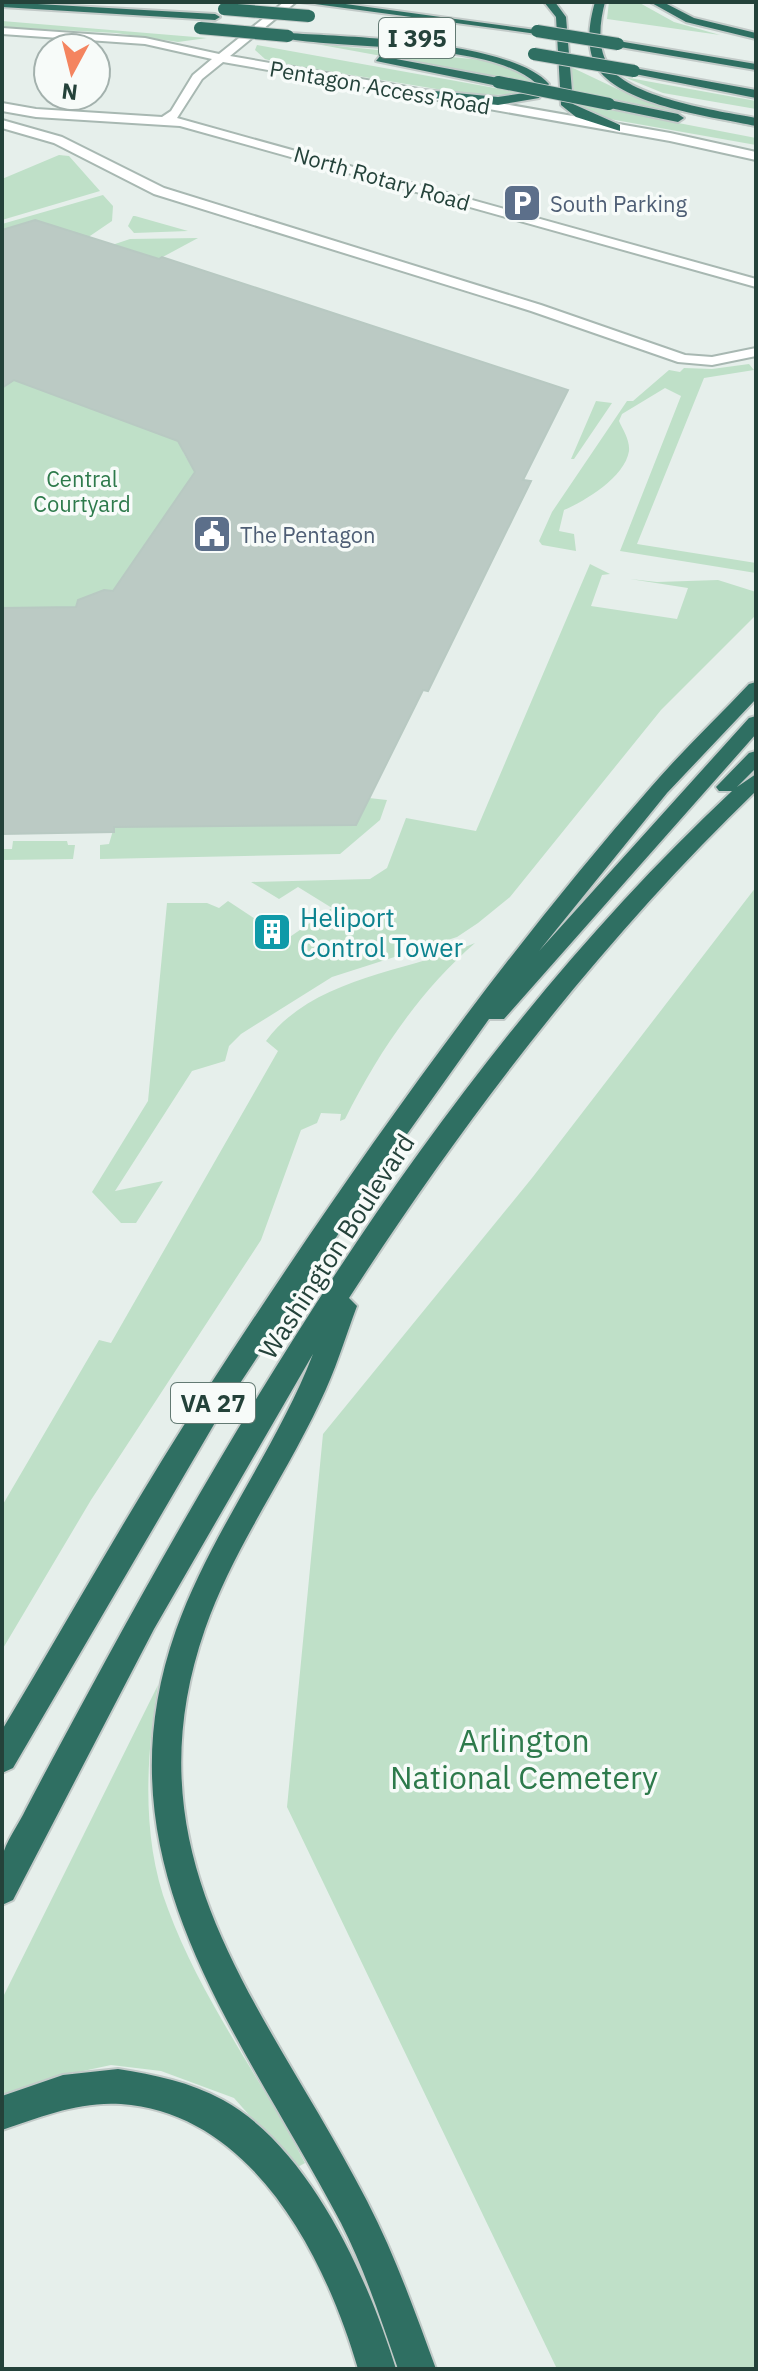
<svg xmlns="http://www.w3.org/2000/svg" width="758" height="2371" font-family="'IBM Plex Sans',sans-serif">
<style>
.green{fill:#bfe0c8}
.building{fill:#bbcac4;stroke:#b8c9c2;stroke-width:2}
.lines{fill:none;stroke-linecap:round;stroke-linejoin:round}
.minor-casing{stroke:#a8b8b2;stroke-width:4}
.tertiary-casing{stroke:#a8b8b2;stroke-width:4}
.motorway-casing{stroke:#c2cac8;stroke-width:4}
.minor{fill:#fff;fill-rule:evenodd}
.tertiary{fill:#fff;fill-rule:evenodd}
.motorway{fill:#2f6f62;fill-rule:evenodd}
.motorway-bridge-casing{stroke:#c2cac8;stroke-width:14;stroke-linecap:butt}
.motorway-bridge{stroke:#2f6f62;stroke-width:12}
.labels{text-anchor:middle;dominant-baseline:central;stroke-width:7;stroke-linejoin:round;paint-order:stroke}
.far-street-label{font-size:22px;fill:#24423a;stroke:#f7fbf9}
.far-service-label{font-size:22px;fill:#4e5e75;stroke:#f7fbf9;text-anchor:start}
.far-park-label{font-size:22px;fill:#2d7a4b;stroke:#f7fbf9}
.shield{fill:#f7fbf9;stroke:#637a73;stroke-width:2}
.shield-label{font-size:24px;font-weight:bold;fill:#24423a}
.culture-label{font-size:26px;fill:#0d838f;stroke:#f7fbf9;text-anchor:start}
.street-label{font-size:26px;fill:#24423a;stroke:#f7fbf9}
.near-park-label{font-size:32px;fill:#2d7a4b;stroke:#f7fbf9}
</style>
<rect width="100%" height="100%" fill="#e6efeb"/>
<path class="green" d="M609,2H638L674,22L720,35L607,19Z
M2,21L207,38L178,42L116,33L2,27Z
M316,44L482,60L510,66L533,79L534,84Z
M257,45L523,93L479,96L279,63L265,59L255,50Z
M571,67L634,97L756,128L574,91Z
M624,77L756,101V109L663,93Z
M575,103L756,138V145L598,117Z
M59,155L69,156L100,191L2,220V179Z
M103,195L113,206L112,221L87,238L35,220L2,230V224Z
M133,216H135L188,231L134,233L128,226Z
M198,238L159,259L112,245L130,239Z
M749,364L754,370L704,378L637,544L756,563V573L620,551L681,396L665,388L622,414L619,421C623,430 630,440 629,451C625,477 585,501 564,510L559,531L574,534L576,551L542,545L539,541L552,512L627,401H633L669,370L680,372L684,368L712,369Z
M14,380L189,445L183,452L190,464L200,465L113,591L104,590L78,600L76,607L2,608V384Z
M596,401L612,403L574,459H571Z
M590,564L610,574L602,575L591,606L677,619L688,588L630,579L657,582L718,580L756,592V615L661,710L510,897L478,923L457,937L332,977L241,1034L229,1046L225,1061L192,1071L115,1191L163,1181L136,1223H121L92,1192L148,1101L167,903H207L219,908L228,901L260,922L253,929L278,945L332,908L298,887L279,899L251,882L370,879L387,868L406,818L476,831Z
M369,798L387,800L380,820L340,854L100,859V845L109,844L114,827L356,825Z
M13,841H67L68,845H75L73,859L2,860V849H12Z
M756,887V2369H557L287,1807L323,1434L532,1178Z
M475,943C419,992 378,1053 345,1119L340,1121L341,1114L321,1113L317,1123L301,1130L261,1240L91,1500L2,1650V1506L99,1340L111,1343L278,1051L266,1041C313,977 408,972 475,943Z
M158,1685C146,1757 141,1839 168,1909C201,1999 261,2078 305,2163L296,2168L234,2098L161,2071L111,2065L55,2077L2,2097V1999Z"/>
<path class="building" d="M35,220L159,259L162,257L568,390L523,480L531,481L428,691L423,690L356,825L114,827V832L2,834V608L76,607L78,600L104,590L113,591L195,472L178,441L14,380L2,388V230Z"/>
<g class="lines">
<defs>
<path id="minor" d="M2,120L62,137L164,188L541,305L685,355L712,357L756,348V356L712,365L678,362L531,311L154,194L54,143L2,128Z"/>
<path id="tertiary" d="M284,2H296L230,56L670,133L756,152V160L670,141L223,62L202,79L177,118L756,279V287L180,126L36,117L2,111V103L36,109L162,117L171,111L193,75L212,59L145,44L2,34V28L145,38L219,54Z"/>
<path id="motorway" d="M2,2L215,14L220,17L215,20L2,7Z
M300,2H331L543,31L537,34Z
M544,2H555L566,17L573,104L620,125V131L576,117L561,105L556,17Z
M595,2H605C600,21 597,45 607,63C625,98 720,111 756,118V126C714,117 624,106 598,69C585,50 589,23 595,2Z
M650,2H663L694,18L756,33V39L686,22Z
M288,33C348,37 510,40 549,84L539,98L498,105L396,94L392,93V87L498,97L531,92L537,84C488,40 349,51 284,38Z
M618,41L756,64V70L614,46Z
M380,56L498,78L504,82L498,86L376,61Z
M634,68L756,90V98L630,73Z
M609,100L678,114L684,118L678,122L605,107V101Z
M756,682V699L667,793L539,951L749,718L756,716V734L504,1019H489L368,1189L223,1409L13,1768L2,1773V1730C70,1617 134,1501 206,1391C342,1182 486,975 651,787C682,751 717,718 749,684Z
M756,751V768L737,787L756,774V791C600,942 467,1115 349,1298L357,1306C345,1338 335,1372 320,1402C284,1479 233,1549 205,1629C124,1862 268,2008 367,2201C395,2255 415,2312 436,2369H398C381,2320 365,2270 341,2223C239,2029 94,1862 176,1630C211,1532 276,1450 313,1354L154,1629L13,1900L2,1905C2,1890 0,1872 2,1858C5,1842 19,1824 26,1809C52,1759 79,1710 106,1660C276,1349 472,1035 732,791H719L716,787L749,753Z
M118,2069C155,2075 190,2082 223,2100C310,2148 368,2278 396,2369H358C325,2256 252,2113 121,2104C80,2101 40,2117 2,2130V2096L63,2075Z"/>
</defs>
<use href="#minor" class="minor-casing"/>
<use href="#tertiary" class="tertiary-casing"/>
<use href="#motorway" class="motorway-casing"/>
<use href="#minor" class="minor"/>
<use href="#tertiary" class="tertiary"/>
<use href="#motorway" class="motorway"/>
<defs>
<path id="motorway-bridge" d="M224,9L309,16
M200,28L288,36
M537,31L618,44
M534,54L634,71
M498,82L609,104"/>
</defs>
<use href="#motorway-bridge" class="motorway-bridge-casing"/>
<use href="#motorway-bridge" class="motorway-bridge"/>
</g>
<defs>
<symbol id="parking-square" viewBox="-11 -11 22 22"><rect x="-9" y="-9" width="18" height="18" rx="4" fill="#5c6f8a" stroke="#f7fbf9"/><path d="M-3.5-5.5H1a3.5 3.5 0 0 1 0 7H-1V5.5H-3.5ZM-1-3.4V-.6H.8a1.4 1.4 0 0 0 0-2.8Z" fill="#fff"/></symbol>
<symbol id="civic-square" viewBox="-11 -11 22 22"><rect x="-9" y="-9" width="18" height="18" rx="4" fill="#5c6f8a" stroke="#f7fbf9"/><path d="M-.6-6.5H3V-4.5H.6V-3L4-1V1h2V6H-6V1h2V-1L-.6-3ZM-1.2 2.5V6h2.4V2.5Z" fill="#fff"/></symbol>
<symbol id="building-square" viewBox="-11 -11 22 22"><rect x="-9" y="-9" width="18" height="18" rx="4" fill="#0f9aa8" stroke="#f7fbf9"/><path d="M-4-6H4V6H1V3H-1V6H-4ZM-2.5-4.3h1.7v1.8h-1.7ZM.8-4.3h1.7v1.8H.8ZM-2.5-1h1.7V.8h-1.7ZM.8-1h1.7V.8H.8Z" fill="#fff"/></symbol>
</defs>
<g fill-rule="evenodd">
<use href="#parking-square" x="500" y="181" width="44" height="44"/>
<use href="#civic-square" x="190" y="512" width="44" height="44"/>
<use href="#building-square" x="250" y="910" width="44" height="44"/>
</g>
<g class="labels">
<g class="far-street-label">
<text transform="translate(380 87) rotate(10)">Pentagon Access Road</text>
<text transform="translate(382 178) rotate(16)">North Rotary Road</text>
</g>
<g class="far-service-label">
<text x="550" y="203">South Parking</text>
<text x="240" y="534">The Pentagon</text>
</g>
<g class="far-park-label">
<text x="82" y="478">Central<tspan x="82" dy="25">Courtyard</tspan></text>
</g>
<g class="shield">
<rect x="379" y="18" width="76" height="40" rx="6"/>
<rect x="171" y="1383" width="84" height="40" rx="6"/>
</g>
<g class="shield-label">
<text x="417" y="38">I 395</text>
<text x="213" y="1403">VA 27</text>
</g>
<g class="culture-label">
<text x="300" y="917">Heliport<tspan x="300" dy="30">Control Tower</tspan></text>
</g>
<g class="street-label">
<text transform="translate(336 1246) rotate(-57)">Washington Boulevard</text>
</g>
<g class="near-park-label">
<text x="524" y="1740">Arlington<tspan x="524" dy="37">National Cemetery</tspan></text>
</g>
</g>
<rect width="758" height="2371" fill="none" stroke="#24423a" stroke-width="8"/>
<g transform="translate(72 72) rotate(187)"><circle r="38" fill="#f7fbf9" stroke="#a3b1ad" stroke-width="2"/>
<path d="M0-6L14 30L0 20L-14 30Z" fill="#f4845f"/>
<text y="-12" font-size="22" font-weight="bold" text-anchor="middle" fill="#24423a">N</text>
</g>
</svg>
